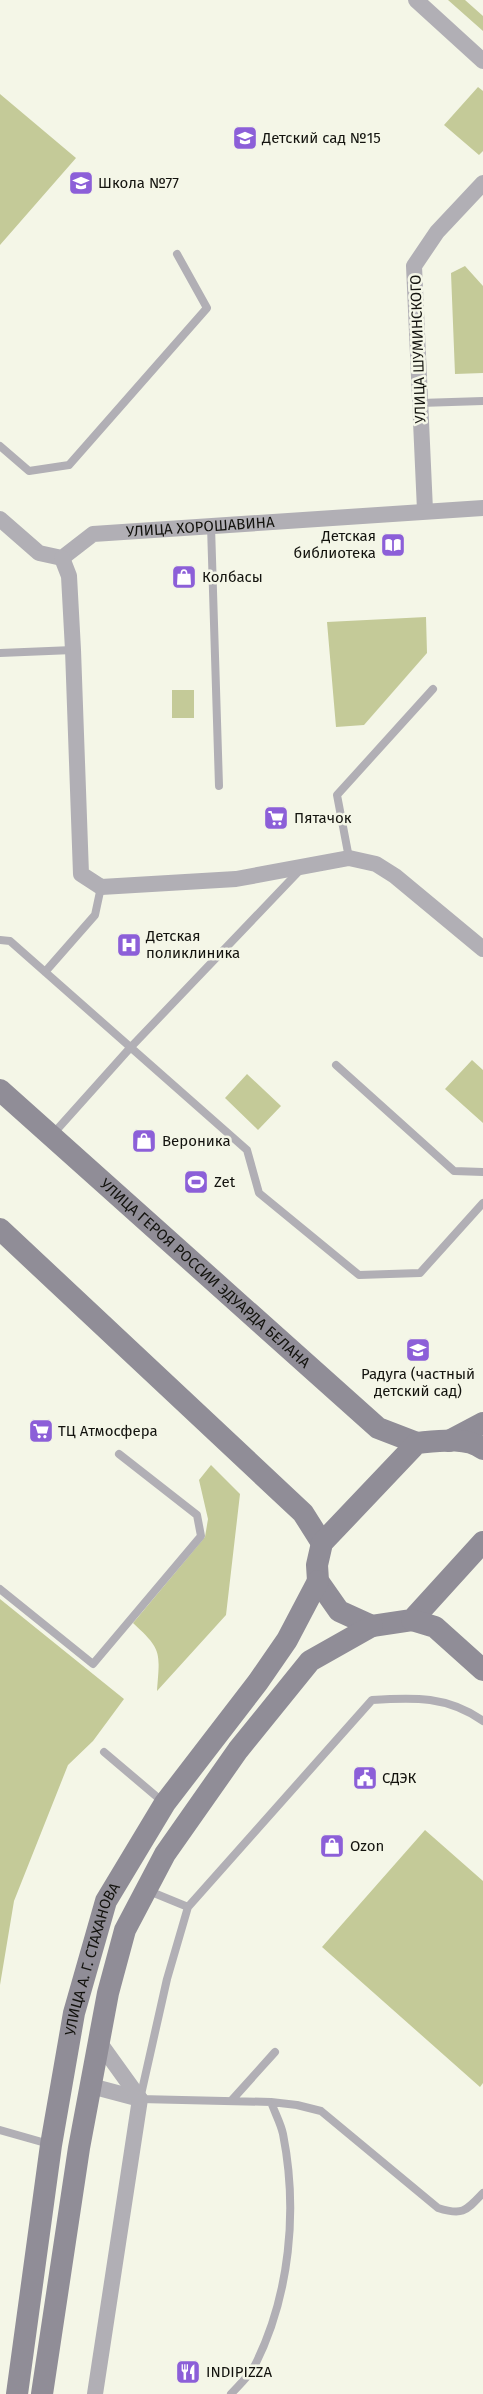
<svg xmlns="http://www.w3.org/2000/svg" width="483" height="2394" font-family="'Fira Sans',sans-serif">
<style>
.green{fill:#c4ca98}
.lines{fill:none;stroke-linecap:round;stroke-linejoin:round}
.lane{stroke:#b1afb5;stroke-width:8}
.street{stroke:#b1afb5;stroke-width:16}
.secondary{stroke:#908d97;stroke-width:22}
.labels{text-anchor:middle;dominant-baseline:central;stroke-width:5;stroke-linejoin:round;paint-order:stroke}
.poi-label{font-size:15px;fill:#13130e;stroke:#f4f6e7;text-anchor:start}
.street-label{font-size:15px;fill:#13130e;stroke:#f4f6e7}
</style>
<rect width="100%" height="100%" fill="#f4f6e7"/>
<path class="green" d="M448,0H465L483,16V31Z
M478,87L483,91V151L479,155L444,125Z
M0,94L76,158L0,245Z
M465,266L483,286V373L455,374L451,273Z
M426,617L427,653L364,725L336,727L327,622Z
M172,690H194V718H172Z
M472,1060L483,1070V1123L445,1089Z
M247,1074L281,1106L258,1130L225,1098Z
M211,1465L240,1494L226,1615L157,1691C160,1651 162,1650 133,1623L205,1537L208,1519L199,1480Z
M0,1599L124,1699L93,1741L68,1765L14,1901L0,1985Z
M425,1830L483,1881V2083L480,2087L322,1947Z"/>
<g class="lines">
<path class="lane" d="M420,403L483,401
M0,446L29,471L69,465L207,308L177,254
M211,526L219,786
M0,653L73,650
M349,858L337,795L433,689
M0,940L10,941L247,1150L259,1193L359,1275L420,1273L483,1203
M45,972L95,915L101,887
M336,1065L454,1171L483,1172
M53,1134L130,1048L301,869
M0,1589L93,1664L201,1536L197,1515L119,1454
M483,1721C448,1696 414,1697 372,1700L188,1907L167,1979L140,2099L271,2102L297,2105L321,2111L438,2208C463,2216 466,2211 483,2193
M104,1752L163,1802
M149,1891L188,1907
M231,2101L275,2052
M0,2130L49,2144
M231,2394C239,2385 250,2375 255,2365C290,2295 298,2210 283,2134C281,2124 275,2113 271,2102"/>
<g class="street">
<path d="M416,0L483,61"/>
<path d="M425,510L414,266L437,232L483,183"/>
<path id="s1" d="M0,519L39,553L62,558L93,534L483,508"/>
<path d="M62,558L69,576L73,650L81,874L101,887L236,879L349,858L376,864L395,876L483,949"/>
<path d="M91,2086L140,2099"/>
<path d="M95,2394L140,2099L99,2042"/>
</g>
<g class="secondary">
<path id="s2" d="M0,1090L378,1428L417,1443"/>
<path d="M0,1229L303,1513L322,1543"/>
<path d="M449,1441L483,1423"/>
<path d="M483,1449C467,1436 437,1441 417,1443L322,1543L317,1565L318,1581L339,1611L372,1626L412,1620L483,1542"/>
<path d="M412,1620L435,1627L483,1670"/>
<path id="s3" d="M17,2394L51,2145L74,2013L106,1901L165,1803L258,1682L287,1640L318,1581"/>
<path d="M42,2394L79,2148L108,1993L125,1930L165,1854L238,1750L310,1661L372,1626"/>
</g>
</g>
<defs>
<symbol id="school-square" viewBox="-11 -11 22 22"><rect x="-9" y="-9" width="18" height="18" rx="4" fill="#8c5fd8" stroke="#f4f6e7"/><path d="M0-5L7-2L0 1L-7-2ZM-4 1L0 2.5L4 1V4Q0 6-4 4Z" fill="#fff"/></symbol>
<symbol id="library-square" viewBox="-11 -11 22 22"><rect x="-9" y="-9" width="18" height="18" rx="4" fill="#8c5fd8" stroke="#f4f6e7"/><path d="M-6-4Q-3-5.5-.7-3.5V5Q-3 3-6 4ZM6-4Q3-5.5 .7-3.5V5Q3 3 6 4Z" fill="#fff"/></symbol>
<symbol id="shop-square" viewBox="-11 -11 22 22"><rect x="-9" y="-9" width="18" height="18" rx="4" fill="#8c5fd8" stroke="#f4f6e7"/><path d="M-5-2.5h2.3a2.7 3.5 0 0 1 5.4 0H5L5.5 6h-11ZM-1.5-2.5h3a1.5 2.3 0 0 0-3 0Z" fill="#fff"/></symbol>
<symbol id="supermarket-square" viewBox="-11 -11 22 22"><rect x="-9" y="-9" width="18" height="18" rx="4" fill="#8c5fd8" stroke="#f4f6e7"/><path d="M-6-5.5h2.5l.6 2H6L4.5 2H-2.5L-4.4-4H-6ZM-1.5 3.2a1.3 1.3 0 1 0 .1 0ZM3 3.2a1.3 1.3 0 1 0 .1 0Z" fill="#fff"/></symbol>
<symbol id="hospital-square" viewBox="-11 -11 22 22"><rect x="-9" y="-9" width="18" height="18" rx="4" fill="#8c5fd8" stroke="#f4f6e7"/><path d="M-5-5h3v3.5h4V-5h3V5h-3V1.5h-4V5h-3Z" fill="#fff"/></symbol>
<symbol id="stadium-square" viewBox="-11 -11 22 22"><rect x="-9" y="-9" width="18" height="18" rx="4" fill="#8c5fd8" stroke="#f4f6e7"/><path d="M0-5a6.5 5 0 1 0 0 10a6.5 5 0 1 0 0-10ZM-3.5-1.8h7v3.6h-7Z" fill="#fff"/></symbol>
<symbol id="civic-square" viewBox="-11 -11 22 22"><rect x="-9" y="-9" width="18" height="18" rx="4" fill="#8c5fd8" stroke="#f4f6e7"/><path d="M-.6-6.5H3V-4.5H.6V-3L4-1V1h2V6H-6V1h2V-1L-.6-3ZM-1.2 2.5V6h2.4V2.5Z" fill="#fff"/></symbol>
<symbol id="restaurant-square" viewBox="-11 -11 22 22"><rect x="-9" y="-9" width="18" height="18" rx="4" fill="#8c5fd8" stroke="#f4f6e7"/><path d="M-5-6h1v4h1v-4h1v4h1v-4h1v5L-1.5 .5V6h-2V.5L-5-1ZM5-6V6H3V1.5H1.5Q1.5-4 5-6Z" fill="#fff"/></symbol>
</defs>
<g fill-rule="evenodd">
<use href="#school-square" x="231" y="124" width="28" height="28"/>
<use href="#school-square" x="67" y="169" width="28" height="28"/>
<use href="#library-square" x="379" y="531" width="28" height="28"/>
<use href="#shop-square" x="170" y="563" width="28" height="28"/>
<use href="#supermarket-square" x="262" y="804" width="28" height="28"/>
<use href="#hospital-square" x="115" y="931" width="28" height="28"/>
<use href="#shop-square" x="130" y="1127" width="28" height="28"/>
<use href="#stadium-square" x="182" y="1168" width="28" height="28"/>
<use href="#school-square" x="404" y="1336" width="28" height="28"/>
<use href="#supermarket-square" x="27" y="1417" width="28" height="28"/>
<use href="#civic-square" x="351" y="1764" width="28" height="28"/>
<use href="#shop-square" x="318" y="1832" width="28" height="28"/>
<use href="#restaurant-square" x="174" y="2358" width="28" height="28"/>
</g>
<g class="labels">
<g class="poi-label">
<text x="262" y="138">Детский сад №15</text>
<text x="98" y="183">Школа №77</text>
<text x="376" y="536" text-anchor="end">Детская<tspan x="376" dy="17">библиотека</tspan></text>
<text x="202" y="577">Колбасы</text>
<text x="294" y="818">Пятачок</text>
<text x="146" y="936">Детская<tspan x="146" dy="17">поликлиника</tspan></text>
<text x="162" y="1141">Вероника</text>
<text x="214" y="1182">Zet</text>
<text x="418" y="1374" text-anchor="middle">Радуга (частный<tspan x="418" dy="17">детский сад)</tspan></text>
<text x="58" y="1431">ТЦ Атмосфера</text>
<text x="382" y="1778">СДЭК</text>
<text x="350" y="1846">Ozon</text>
<text x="206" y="2372">INDIPIZZA</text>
</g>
<g class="street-label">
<text transform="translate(418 349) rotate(-92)">УЛИЦА ШУМИНСКОГО</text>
<text stroke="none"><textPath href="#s1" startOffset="222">УЛИЦА ХОРОШАВИНА</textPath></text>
<text stroke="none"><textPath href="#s2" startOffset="275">УЛИЦА ГЕРОЯ РОССИИ ЭДУАРДА БЕЛАНА</textPath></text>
<text stroke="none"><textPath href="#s3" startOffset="442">УЛИЦА А. Г. СТАХАНОВА</textPath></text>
</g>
</g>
</svg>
